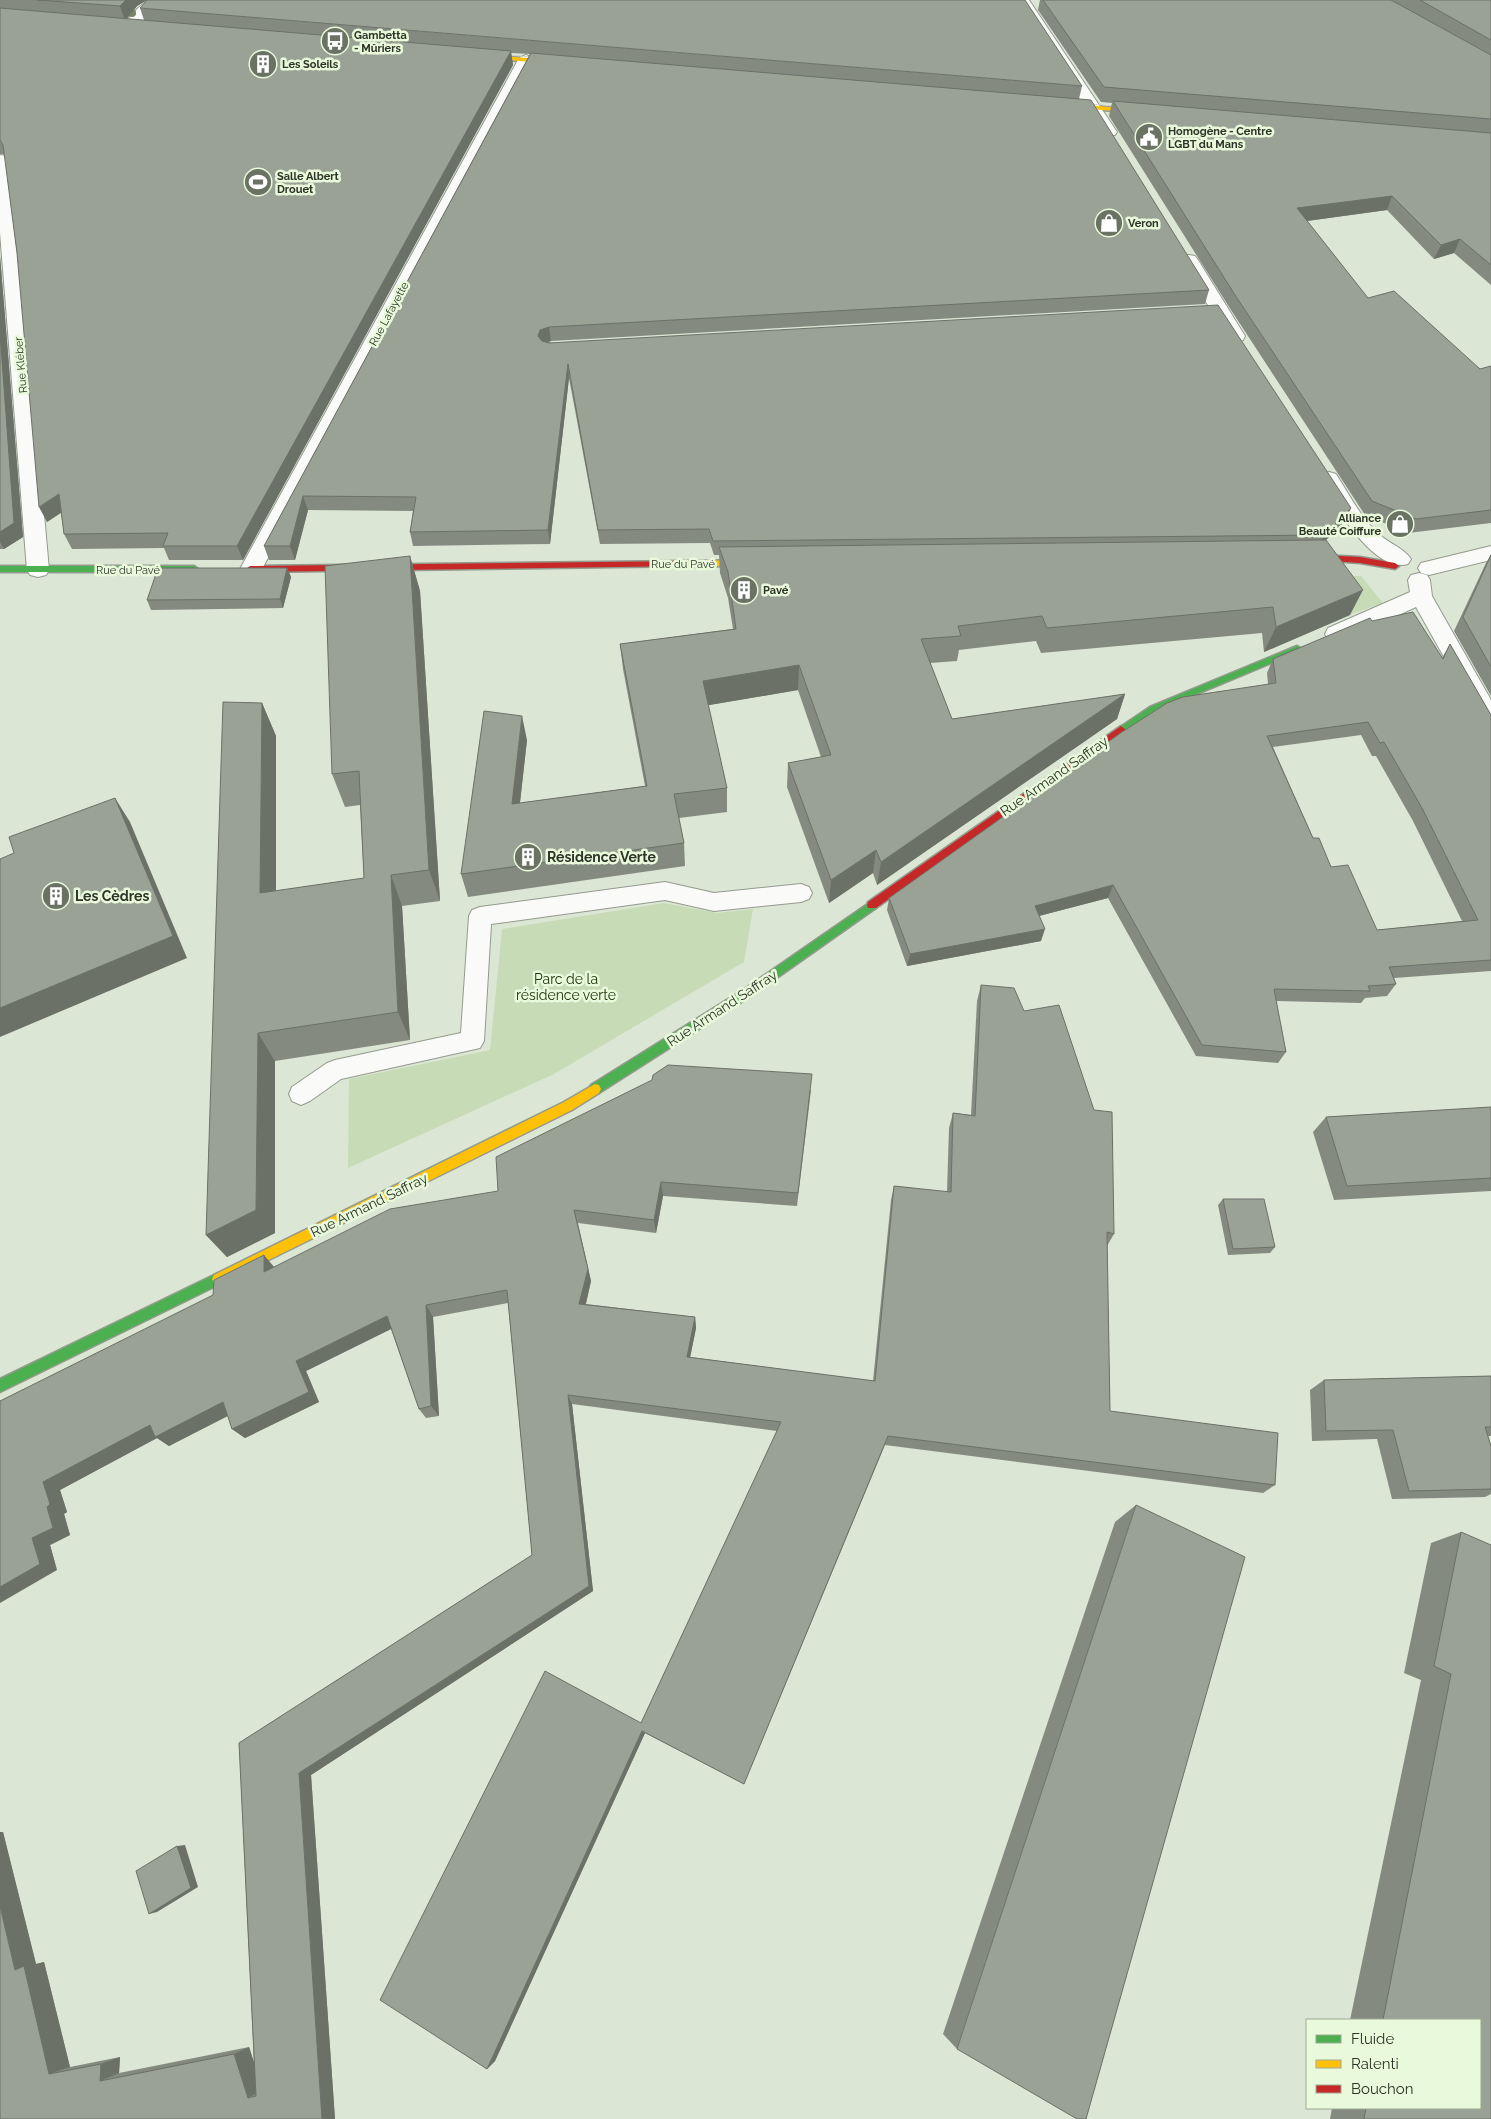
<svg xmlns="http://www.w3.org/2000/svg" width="1491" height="2119" font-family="Raleway,sans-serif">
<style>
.green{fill:#c7dcb6}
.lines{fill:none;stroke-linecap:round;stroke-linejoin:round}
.lane-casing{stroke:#939a8e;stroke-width:2}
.street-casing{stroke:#939a8e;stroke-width:2}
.fast-casing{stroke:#939a8e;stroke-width:3}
.slow-casing{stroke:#939a8e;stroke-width:3}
.jam-casing{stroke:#939a8e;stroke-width:3}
.lane{fill:#fafbf9;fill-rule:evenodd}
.street{fill:#fafbf9;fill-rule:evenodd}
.fast{fill:#4caf50;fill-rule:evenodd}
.slow{fill:#ffc107;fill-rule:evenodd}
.jam{fill:#c62828;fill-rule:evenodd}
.tram{stroke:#d3d5d1;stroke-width:1}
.tree{fill:#758565}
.wall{fill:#848a80;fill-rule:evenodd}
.shaded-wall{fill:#6c7168}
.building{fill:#9aa195;stroke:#6c7168;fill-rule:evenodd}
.labels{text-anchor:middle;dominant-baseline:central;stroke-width:5;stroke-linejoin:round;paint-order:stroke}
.far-poi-label{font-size:11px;font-weight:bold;fill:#2d3327;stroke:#e8fadb;text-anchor:start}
.far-street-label{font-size:11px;fill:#2d3327;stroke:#e8fadb}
.street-label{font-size:14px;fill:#2d3327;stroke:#e8fadb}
.poi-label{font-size:14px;font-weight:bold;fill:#2d3327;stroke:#e8fadb;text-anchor:start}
.park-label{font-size:14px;fill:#213509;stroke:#e8fadb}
</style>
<rect width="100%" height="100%" fill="#dce6d5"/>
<path class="green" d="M1321,576H1361L1383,603L1349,615Z
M664,903L717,913L753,909L744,962L554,1074L348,1168L349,1079L490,1050L502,929Z"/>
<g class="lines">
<defs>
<path id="lane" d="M665,882L714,893L801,884L809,887L812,893L809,899L801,902L714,911L665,900L491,924L484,1041L480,1048L341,1079L310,1101L301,1105L292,1101L289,1094L292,1087L327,1063L335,1060L461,1033L469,916L472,910L480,907Z"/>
<path id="street" d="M152,0H183L181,3L154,9L135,30H125L123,27C131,16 138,4 152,0Z
M1015,0H1029L1117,132L1115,135H1103Z
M526,55L531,57L534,60L262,569L259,574L251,576L243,574L240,569L518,60L521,57Z
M0,155L6,156L8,160L22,268L49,570L46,575L38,577L30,575L27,570L0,232Z
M1189,255L1195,256L1198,260L1245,336L1243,340L1236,342L1229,340L1227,336L1180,260L1183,256Z
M1329,472L1336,474C1349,494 1362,520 1380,535C1390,544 1404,548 1411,559L1408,564C1373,574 1334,503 1319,479L1322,474Z
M1491,546V560L1429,575L1421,573L1418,568L1421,563Z
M1419,573L1427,575L1430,580L1432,596L1491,700V730L1483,727L1416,607L1344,640L1336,642L1328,640L1325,634L1328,628L1410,592L1408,580L1411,575Z"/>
<path id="fast" d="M0,566H194L198,569L194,572H0Z
M1297,646L1302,649L1300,651L1156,711L1124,733H1118L1116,730L1150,707Z
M872,901L876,902L877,905L876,908L754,994L599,1093L595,1094L591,1093L589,1089L591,1085L746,988Z
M218,1273L222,1275L224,1279L222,1283L0,1392V1379Z"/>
<path id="slow" d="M476,54L565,61L568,63L565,65L474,57L473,56Z
M1059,103L1148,110L1151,112L1148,114L1057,106L1056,105Z
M757,560L760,561V565L687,567L683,564L687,561Z
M595,1084L599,1085L601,1089L599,1093L572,1110L222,1283L218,1285L214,1283L212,1279L214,1275L564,1102Z"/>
<path id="jam" d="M1302,554L1360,557L1395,563L1399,566L1395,569L1360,563L1299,559L1298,557Z
M687,561L690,562V566L250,572L246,569L250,566Z
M1121,726L1126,730L1124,733L876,908H868L867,905L868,902Z"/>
</defs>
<use href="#lane" class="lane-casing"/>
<use href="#street" class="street-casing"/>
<use href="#fast" class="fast-casing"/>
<use href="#slow" class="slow-casing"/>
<use href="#jam" class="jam-casing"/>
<use href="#lane" class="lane"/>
<use href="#street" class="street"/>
<use href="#fast" class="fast"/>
<use href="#slow" class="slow"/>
<use href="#jam" class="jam"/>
<path class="tram" d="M497,54L542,58
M1080,103L1125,107"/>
</g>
<circle class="tree" cx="132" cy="13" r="4"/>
<path class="wall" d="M0,0H147L137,6L127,19L144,20L140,8L1082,86L1079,99L1209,290L1205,304L551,341L548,342L1351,508L1345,521L1326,540L1350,615L1264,652L1262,633L1041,653L1036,641L959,650L957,661L930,663L952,719L1125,694L1117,719L877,885L873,873L829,903L787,787L788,763L821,757L798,690L708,705L727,788V812L679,818L684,843L685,866L468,897L461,874L527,740L520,803L645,786L623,669L620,644L733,629L728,598L720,573L719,555H714L710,543L600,544L569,378L550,544L413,546L410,532L413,511L308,510L295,560H269L264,546L530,54L511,53L513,65L243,560H169L164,548L72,549L64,534L61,512L47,522L17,253L5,154H0Z
M1040,0H1491V285L1454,253L1434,259L1387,210L1307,221L1368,298L1480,369L1491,366V523L1408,533L1365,515L1231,310L1109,116L1112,103L1101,102L1038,10Z
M0,256L23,537L4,549H0Z
M1491,554V696L1454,631L1486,563Z
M410,556L420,591L440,901L402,906L410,1040L275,1061V1233L227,1257L206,1235L262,703L276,736V891L364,878L360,805L345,807L332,774Z
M287,568L291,577L283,608L151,610L147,600Z
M1372,621L1442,658L1450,644L1491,715V971L1394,978L1396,984L1387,996L1365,998L1361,1003L1276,1001L1286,1052L1278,1063L1196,1056L1108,898L1039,916L1041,941L907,966L887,910L889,898L1268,684L1267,673L1273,659ZM1361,735L1372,756H1376L1413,821L1462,921L1377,930L1331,867L1313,838L1273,747Z
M981,985L1114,1234L1107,1246L1110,1411L1275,1485L1263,1493L885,1445L744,1784L645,1733L495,2061L487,2069L641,1723L777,1431L572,1404L593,1591L311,1775L335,2119H0L3,1832L36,1964L44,1962L70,2067L120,2057L119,2073L249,2047L254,2063L239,1743L532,1555L508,1303L433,1317L439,1416L426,1418L419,1409L391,1329L306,1371L319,1402L245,1438L232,1429L228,1416L169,1446L157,1438L60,1490L67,1512L64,1514L70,1535L50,1545L57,1570L0,1401L274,1267L498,1191L811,1090L797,1206L663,1196L656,1233L578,1223L591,1281L586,1304L695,1317L696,1328L690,1357L873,1381L891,1200L894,1186L947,1192L949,1128L953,1113L971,1115L977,1001Z
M1491,1107V1191L1334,1200L1313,1132L1326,1117Z
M1223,1199L1275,1247L1270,1253L1228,1255L1218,1205Z
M1491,1376V1436H1488L1491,1446V1494L1485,1497L1392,1499L1377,1439L1312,1441L1310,1390L1324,1380Z
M1136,1505L957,2049L943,2034L1115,1522Z
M1461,1532L1491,2119H1330L1332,2108H1480V2020H1350L1421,1680L1404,1673L1431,1543Z"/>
<path class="shaded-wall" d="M126,0H147L137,6L125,21L120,6Z
M511,51L513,65L243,560L237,546Z
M1392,196L1387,210L1292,223L1297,208Z
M1460,239L1454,253L1434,259L1441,245Z
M0,256L23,537L4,549L0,542Z
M549,327L551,341L542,344L538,336L540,330Z
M568,364L569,378L550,544L548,530Z
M59,494L67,509L47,522L39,507Z
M303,496L308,510L295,560L290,546Z
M1351,508L1345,521L1317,549L1324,535Z
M410,556L420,591L440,901L429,870Z
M287,568L291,577L283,608L280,599Z
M1363,590L1350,615L1264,652L1276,627Z
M799,665L798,690L704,706L703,681Z
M1125,694L1117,719L877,885L881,862Z
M262,703L276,736V923L260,893Z
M522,716L527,740L517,828L512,804Z
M115,798L130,822L187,958L0,1037V1008Z
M876,850L873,873L829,903L831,880Z
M391,875L402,906L410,1040L398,1012Z
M1113,885L1108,898L1031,918L1035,906Z
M1045,929L1041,941L907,966L910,954Z
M258,1033L275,1061V1233L227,1257L206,1235Z
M661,1182L663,1196L656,1233L654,1220Z
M574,1210L591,1281L583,1315L579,1304Z
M264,1255L275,1268L264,1272Z
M426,1305L433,1317L439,1416L431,1406Z
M387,1316L395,1327L306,1371L319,1402L245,1438L232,1429L296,1361Z
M695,1317L696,1328L688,1368L687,1357Z
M568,1395L572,1404L593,1591L311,1775L335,2119H322L299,1773L589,1586Z
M223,1402L235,1412L169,1446L157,1438L60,1490L67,1512L64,1514L70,1535L50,1545L57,1570L0,1603V1587L32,1538L47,1507L43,1482L150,1425Z
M642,1731L645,1733L495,2061L487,2069Z
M0,1832H3L36,1964L44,1962L70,2067L49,2074L15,1970L0,1906Z
M185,1845L198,1887L157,1912L149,1914L177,1846Z
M249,2047L263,2089L248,2098L234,2054Z
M120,2057L119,2073L100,2081L101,2064Z"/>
<path class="building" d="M37,0H126L120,6Z
M147,0H1025L1082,86L140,8Z
M1043,0H1391L1491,55V119L1104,87Z
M1420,0H1491V40Z
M0,8L511,51L237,546H163L168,533L64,534L59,494L39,507L17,253L3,145L0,140Z
M531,53L1091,100L1209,290L549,327L540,330L538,336L542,341L549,343L1218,305L1351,508L1324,535L713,541L709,529L598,530L568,364L548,530L410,532L416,497L303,496L290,546H264Z
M1113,101L1491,133V265L1460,239L1441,245L1392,196L1297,208L1368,298L1394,291L1480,369L1491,366V510L1416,519L1372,501L1235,295Z
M0,333L14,523L0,532Z
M1320,540H1326L1363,590L1276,627L1273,607L1047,628L1042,616L958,626L961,636L921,639L952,719L1125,694L881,862L876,850L831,880L788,763L831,755L799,665L703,681L727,788L674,794L684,843L461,874L484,711L522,716L512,804L647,786L620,644L736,629L728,572L719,547Z
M1491,555V667L1463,617Z
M410,556L429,870L391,875L398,1012L258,1033L256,1210L206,1235L223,702L262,703L260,893L364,878L359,771L332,774L325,566Z
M158,568H287L280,599L147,600Z
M1413,612L1443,659L1450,644L1491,715V960L1389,967L1396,984L1368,986L1370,991L1274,989L1286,1052L1202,1045L1113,885L1035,906L1045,929L910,954L889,898L1122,732L1167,703L1183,697L1276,683L1273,659L1370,618L1372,621ZM1368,722L1380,743L1384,742L1422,808L1478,920L1377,930L1348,865L1331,867L1319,838H1313L1267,736Z
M115,798L173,936L0,1008V859L14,853L9,837Z
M981,985L1014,988L1024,1011L1059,1005L1094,1110L1112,1112L1114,1234L1107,1232L1110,1411L1278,1433L1275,1485L888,1436L744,1784L642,1731L487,2069L380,2000L545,1671L641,1723L781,1422L568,1395L589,1586L299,1773L322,2119H0V1906L15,1970L24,1966L49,2074L101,2064L100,2081L234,2054L248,2098L256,2096L239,1743L532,1555L507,1290L426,1305L431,1406L419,1409L387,1316L296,1361L309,1392L232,1429L223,1402L155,1437L150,1425L43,1482L50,1504L47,1507L53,1528L32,1538L40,1564L0,1587V1401L213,1295L214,1280L264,1255V1272L390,1209L498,1191L496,1157L652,1080L653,1075L668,1065L812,1074L798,1193L661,1182L654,1220L574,1210L588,1269L579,1304L695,1317L687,1357L875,1381L894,1186L951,1192L953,1113L975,1116Z
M1491,1107V1178L1347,1186L1326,1117Z
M1223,1199H1264L1275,1247L1233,1249Z
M1491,1376V1427H1485L1491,1446V1489L1409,1491L1393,1430L1326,1431L1324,1380Z
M1136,1505L1245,1557L1086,2119H1077L957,2049Z
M1461,1532L1491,1545V2119H1364L1366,2108H1480V2020H1383L1451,1674L1434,1666Z
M177,1846L191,1888L149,1914L136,1871Z"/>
<defs>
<symbol id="bus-disc" viewBox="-11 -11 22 22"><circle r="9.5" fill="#6a7264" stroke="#e8fadb"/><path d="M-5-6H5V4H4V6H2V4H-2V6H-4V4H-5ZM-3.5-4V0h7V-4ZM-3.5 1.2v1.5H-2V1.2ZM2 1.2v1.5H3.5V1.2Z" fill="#fff"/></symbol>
<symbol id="building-disc" viewBox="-11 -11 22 22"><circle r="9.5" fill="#6a7264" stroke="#e8fadb"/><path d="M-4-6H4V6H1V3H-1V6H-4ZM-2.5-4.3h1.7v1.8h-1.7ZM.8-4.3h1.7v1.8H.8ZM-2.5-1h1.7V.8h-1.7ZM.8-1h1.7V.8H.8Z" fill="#fff"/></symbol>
<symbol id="civic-disc" viewBox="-11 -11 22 22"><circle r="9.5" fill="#6a7264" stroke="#e8fadb"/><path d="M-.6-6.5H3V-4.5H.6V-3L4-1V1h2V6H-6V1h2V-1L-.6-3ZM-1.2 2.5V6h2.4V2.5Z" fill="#fff"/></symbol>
<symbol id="stadium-disc" viewBox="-11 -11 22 22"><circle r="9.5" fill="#6a7264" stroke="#e8fadb"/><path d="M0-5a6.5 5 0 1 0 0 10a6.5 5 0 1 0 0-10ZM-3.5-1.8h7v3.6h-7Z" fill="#fff"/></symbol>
<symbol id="shop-disc" viewBox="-11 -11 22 22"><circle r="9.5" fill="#6a7264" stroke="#e8fadb"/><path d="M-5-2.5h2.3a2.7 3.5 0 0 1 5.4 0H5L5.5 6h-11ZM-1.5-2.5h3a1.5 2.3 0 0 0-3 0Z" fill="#fff"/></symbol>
</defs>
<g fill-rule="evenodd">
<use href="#bus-disc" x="319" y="25" width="32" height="32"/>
<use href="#building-disc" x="247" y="48" width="32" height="32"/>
<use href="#civic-disc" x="1133" y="121" width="32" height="32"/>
<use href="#stadium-disc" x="242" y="166" width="32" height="32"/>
<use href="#shop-disc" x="1093" y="207" width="32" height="32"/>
<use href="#shop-disc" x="1384" y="508" width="32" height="32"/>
<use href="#building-disc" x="728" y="574" width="32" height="32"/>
<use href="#building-disc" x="512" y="841" width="32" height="32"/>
<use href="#building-disc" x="40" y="880" width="32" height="32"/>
</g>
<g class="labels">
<g class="far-poi-label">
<text x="354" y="35">Gambetta<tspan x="354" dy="13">- Mûriers</tspan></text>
<text x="282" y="64">Les Soleils</text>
<text x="1168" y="131">Homogène - Centre<tspan x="1168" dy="13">LGBT du Mans</tspan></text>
<text x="277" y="176">Salle Albert<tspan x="277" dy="13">Drouet</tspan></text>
<text x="1128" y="223">Veron</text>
<text x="1381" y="518" text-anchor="end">Alliance<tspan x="1381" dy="13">Beauté Coiffure</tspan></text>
<text x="763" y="590">Pavé</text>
</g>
<g class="far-street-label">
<text transform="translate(389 314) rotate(-62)">Rue Lafayette</text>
<text transform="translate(21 365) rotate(-95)">Rue Kléber</text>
<text x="683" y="564">Rue du Pavé</text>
<text x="128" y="570">Rue du Pavé</text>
</g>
<g class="street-label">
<text transform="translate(1054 776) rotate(-35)">Rue Armand Saffray</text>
<text transform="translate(722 1008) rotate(-33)">Rue Armand Saffray</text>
<text transform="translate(369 1205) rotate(-26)">Rue Armand Saffray</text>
</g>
<g class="poi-label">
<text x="547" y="857">Résidence Verte</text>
<text x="75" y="896">Les Cèdres</text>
</g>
<g class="park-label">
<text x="566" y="979">Parc de la<tspan x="566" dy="16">résidence verte</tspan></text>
</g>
</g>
<rect x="1306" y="2019" width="175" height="90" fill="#e8fadb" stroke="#9daa93"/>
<rect x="1316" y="2035" width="25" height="8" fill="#4caf50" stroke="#9daa93"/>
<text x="1351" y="2044" font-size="15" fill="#2d3327">Fluide</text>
<rect x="1316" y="2060" width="25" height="8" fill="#ffc107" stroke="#9daa93"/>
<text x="1351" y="2069" font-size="15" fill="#2d3327">Ralenti</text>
<rect x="1316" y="2085" width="25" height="8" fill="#c62828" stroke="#9daa93"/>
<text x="1351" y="2094" font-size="15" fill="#2d3327">Bouchon</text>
</svg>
